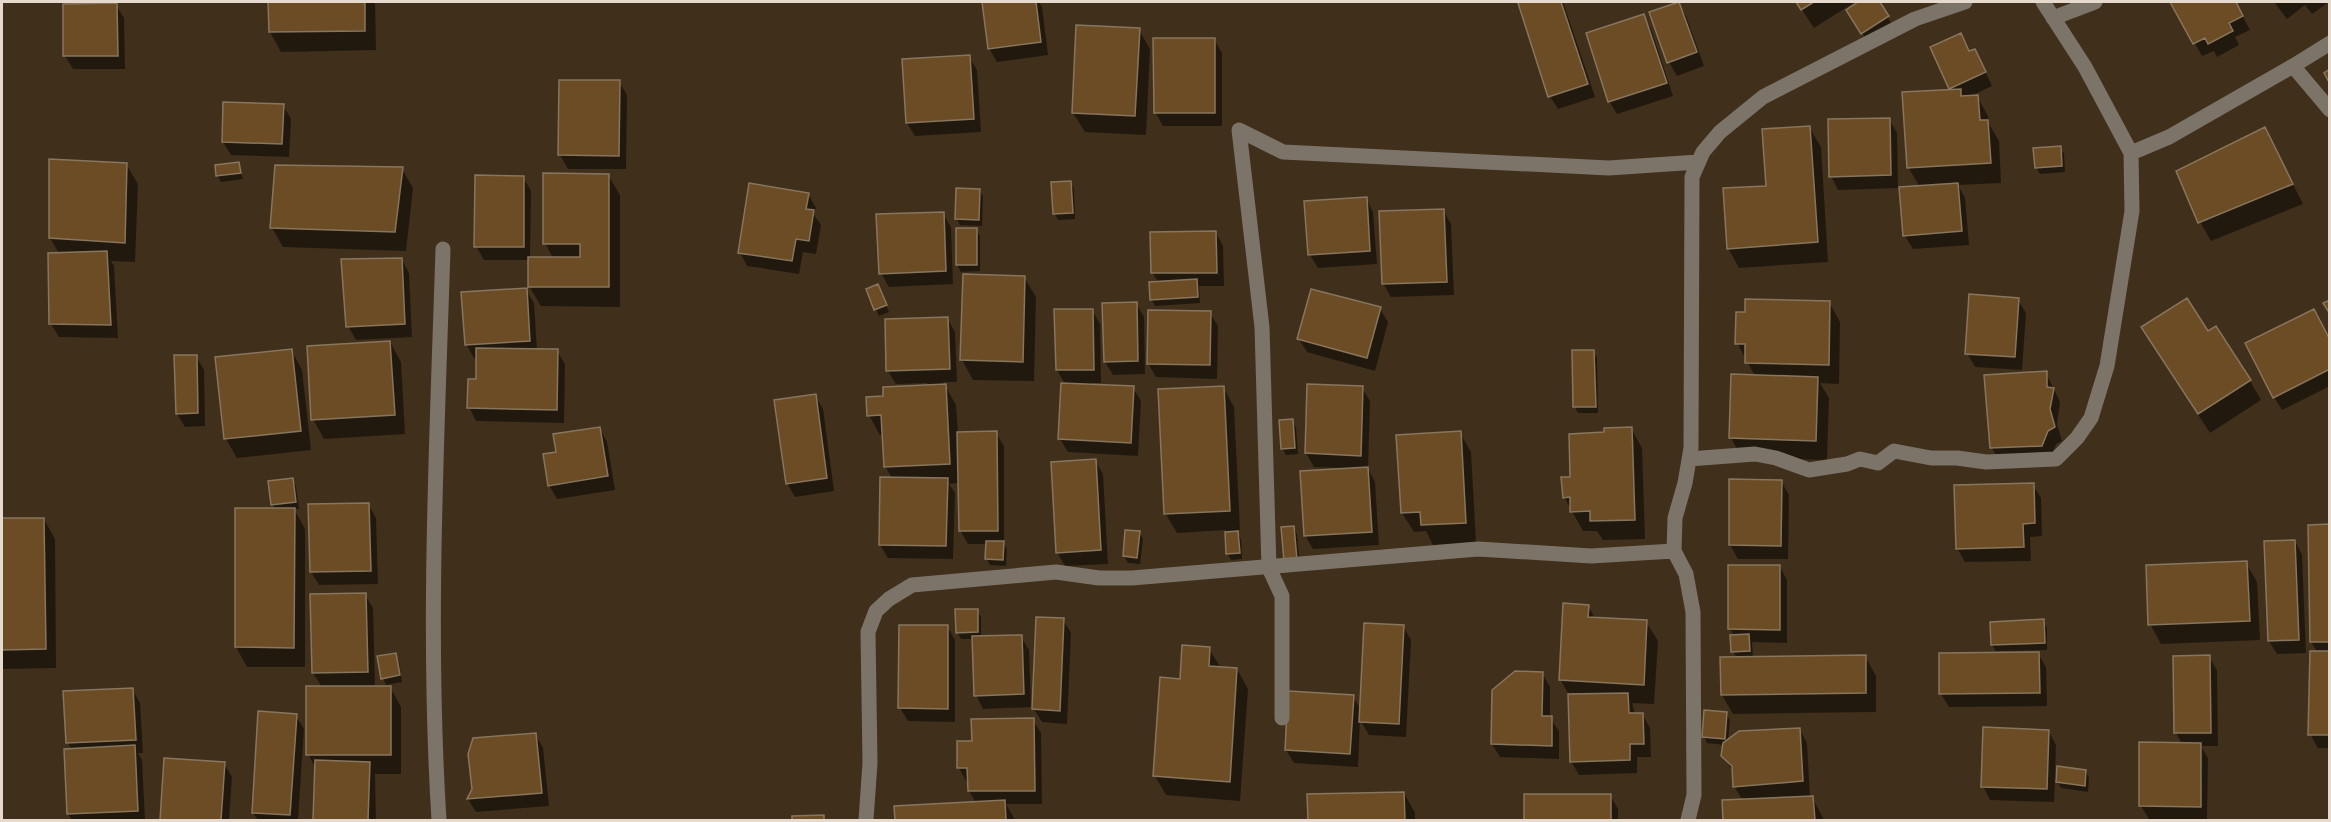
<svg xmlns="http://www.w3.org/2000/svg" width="2331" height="822" font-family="'Asap Condensed',sans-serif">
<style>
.shadow{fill:#0007}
.building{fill:#6b4c24;stroke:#88755e;stroke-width:1.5}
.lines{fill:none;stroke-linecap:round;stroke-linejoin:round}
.minor{stroke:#7c7369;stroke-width:15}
</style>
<rect width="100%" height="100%" fill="#402f1b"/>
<path class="shadow" d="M270,2H375L376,50L281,52L270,32Z
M984,2H1039L1042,7L1048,55L997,62L989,48Z
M1526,2H1563L1595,97L1558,109L1550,96L1520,4Z
M1797,2H1855L1814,28Z
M1861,2H1878L1891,23L1866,39L1848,10Z
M2172,2H2235L2250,30L2235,37L2239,45L2217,57L2214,51L2202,56Z
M2274,2H2329L2312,14L2305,5L2287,19Z
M1678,3L1686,16L1704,66L1677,76L1669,62L1651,12Z
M116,5L124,18L125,69H73L65,56Z
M1644,16L1651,29L1673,96L1617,114L1609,101Z
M1139,30L1150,49L1146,135L1085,132L1073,113Z
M1960,35L1970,52L1982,64L1992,86L1969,97L1977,96L1988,116L1989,124L1999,141L2001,183L1958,185L1965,198L1969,245L1913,249L1905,236L1920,187L1908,167L1951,91L1932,48Z
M1214,39L1222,53V126H1163L1155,112Z
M969,57L977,70L981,132L915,136L907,123Z
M619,82L627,95L626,169H568L560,155Z
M283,105L291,119L289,157L231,155L223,142Z
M1889,119L1897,133L1898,188L1838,190L1831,176Z
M1809,127L1821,147L1828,262L1739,268L1728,248Z
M2265,129L2303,204L2211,241L2200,222Z
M2060,148L2064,154L2065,172L2040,174L2036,167Z
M126,164L138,184L135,262L111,261L114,266L118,338L59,337L51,324L60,255L50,238Z
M238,164L243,179L221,182L217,175Z
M402,169L413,188L406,251L283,247L272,228Z
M608,175L620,195V307L541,306L529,286V260H484L476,246L523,177L531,191L530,258H553L545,243Z
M1070,183L1074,189L1075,219L1058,220L1055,214Z
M980,190L983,197L982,226L960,225L956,218Z
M808,194L816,208L814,215L821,225L816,254L803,252L799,274L747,266L740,252Z
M1366,198L1373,212L1377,264L1318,268L1310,255Z
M1443,210L1451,224L1454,295L1391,297L1383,283Z
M943,214L951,227L953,284L889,287L881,273Z
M976,229L980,236V271L961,272L957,265V230Z
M1216,233L1223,246L1224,286H1199L1200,303L1155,306L1151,299L1158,282L1152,272Z
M402,260L409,273L412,337L356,340L348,326Z
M1024,277L1036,297L1034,381L973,380L962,360Z
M526,290L534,303L537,350L557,351L565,364L564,423L476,421L469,407L477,381V358H474L466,344Z
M868,290L881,293L889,312L879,316Z
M2018,300L2026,313L2022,370L1975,367L1967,353Z
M1829,302L1840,322L1839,384L1820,383L1829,398L1827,460L1742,458L1731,438L1755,376L1737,343Z
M1136,303L1144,317L1145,374L1113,375L1105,362Z
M1380,309L1388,322L1375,371L1307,352L1299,339Z
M1092,310L1100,324L1101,383H1093L1092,386L1133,388L1141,401L1138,456L1068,452L1060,439L1065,384L1057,370Z
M1210,313L1218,326L1217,379L1156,377L1148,363Z
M947,318L955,332L957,382H943L956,405L958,433H996L1004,446V544L1007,549L1006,566L990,565L987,559V544H968L960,530L959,483L949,484L955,493L953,559L888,558L880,545L892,478L885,466L883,435H880L869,415L885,397L928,386L927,383L896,384L888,371Z
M2208,333L2250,381L2261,400L2210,433L2154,347Z
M2330,341V386L2282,410L2274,397Z
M390,342L401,362L405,434L324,439L313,419Z
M291,350L302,370L311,450L237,458L226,439L217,358Z
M1593,352L1597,358L1598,413H1578L1575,407Z
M196,356L204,370L205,426L185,427L177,414Z
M2046,373L2060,402L2057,424L2062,441L2056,444L2050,459L1999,461L1992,448Z
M1223,387L1234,407L1240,530H1236L1241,539L1242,559L1231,560L1227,553L1226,530L1177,533L1165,513Z
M1362,388L1370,401L1368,469L1375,482L1379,545L1313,549L1305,535L1344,468L1314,467L1306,453Z
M815,396L823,409L834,491L795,497L787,483Z
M1292,420L1296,427L1298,454L1286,455L1282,448Z
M1631,428L1642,448L1645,539L1603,540L1597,531H1583L1564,497L1572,478L1606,434Z
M600,429L607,442L615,490L557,499L549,485Z
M1460,433L1471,452L1476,542L1433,545L1426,531L1414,532L1402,513Z
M1095,461L1103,474L1108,564L1065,566L1057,552Z
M292,480L296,486L299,509H294L305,529V667H247L236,647L276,510L273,505Z
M1730,481H1781L1789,495L1788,559H1738L1730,545Z
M2033,485L2041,498L2042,536L2030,537L2031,561L1965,562L1957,548Z
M368,504L376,518L378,584L319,585L311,572Z
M2,519H44L55,539L56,668L3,669L2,667Z
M2330,526V748H2318L2310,734L2318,653L2311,642Z
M1294,528L1297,534L1300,566L1289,567Z
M1139,532L1143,539L1140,564L1128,563L1124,556Z
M2295,541L2302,555L2306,653L2277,654L2269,641Z
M2246,563L2257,582L2260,640L2161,644L2150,624Z
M1780,567L1787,580V643L1752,642L1753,658L1865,656L1876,676V712L1733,714L1722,695L1737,658L1733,651L1734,636L1730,629Z
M365,595L373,608L375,687H390L401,707V774H375L376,820H314L316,769L308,754L322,687L313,673Z
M1588,606L1595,618L1646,622L1658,641L1654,704L1632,703L1635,714H1642L1650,728L1651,757H1637V773L1579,775L1571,761L1569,695L1560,679Z
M977,611L981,617V637H1021L1029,650L1031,707L983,709L976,695L974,639H961L957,632Z
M1063,620L1071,633L1067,724L1042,722L1034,709Z
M2043,621L2047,628V650L1997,651V653L1992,645Z
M947,626L955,640V722L908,721L900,708Z
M1403,626L1411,640L1406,737L1369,735L1360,720L1358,767L1294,763L1286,750L1353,696L1361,711Z
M1209,649L1221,668L1237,669L1248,689L1240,801L1166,795L1155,776L1181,680Z
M395,654L399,661L402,682L386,685L383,678Z
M2038,654L2046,667L2047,706L1949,707L1941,694Z
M2209,657L2217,670L2218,746H2201L2208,758L2207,820L2149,819L2141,806L2182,744L2176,733Z
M1542,673L1550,687V718L1559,731V759L1500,757L1492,744Z
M132,689L140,703L143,753H138L142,760L145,820H72L68,814L65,750H72L68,743L65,693Z
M1726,714L1730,720L1728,741L1800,730L1807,743L1810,797H1812L1824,820H1725L1724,802L1743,801L1734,786V772L1722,755L1725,745L1707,743L1704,736Z
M296,716L304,729L298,820H258L253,813Z
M1033,720L1041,733L1042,804H1006L1015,820H896V807L976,803L969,791V781H966L959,768L973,742Z
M2049,732L2056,745L2055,774L2086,771L2089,778L2088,792L2061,788L2055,779L2054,802L1990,800L1983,786Z
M535,734L543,748L549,806L476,812L468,799L474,789Z
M166,759L224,763L232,777L229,820H162Z
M1404,793L1415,813V820H1309V796Z
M1610,795L1618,809V820H1526L1525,796Z"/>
<path class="building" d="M268,2H365V31L269,32Z
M982,2H1036L1041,42L988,49Z
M1521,2H1561L1588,84L1548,97L1518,3Z
M1679,2L1697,52L1667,63L1649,12Z
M1796,2H1814L1801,10Z
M1858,2H1880L1889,16L1861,34L1846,10Z
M2170,2H2236L2243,16L2229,23L2233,31L2208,44L2205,38L2193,44Z
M117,3L118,56H63V4Z
M1644,14L1667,83L1608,102L1586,33Z
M1076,25L1140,28L1135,116L1072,113Z
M1961,33L1969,51L1975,49L1986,72L1949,89L1930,47Z
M1153,38H1215V113H1154Z
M970,55L974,119L906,123L902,59Z
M2330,69V84L2324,73Z
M559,80H620L619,156L558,155Z
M1961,89V96L1978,95L1980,120H1988L1991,163L1907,168L1902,92Z
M223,102L284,104L282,144L222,142Z
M1890,118L1891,175L1829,177L1828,119Z
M1810,126L1818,242L1727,249L1723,188L1766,186L1762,129Z
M2265,127L2293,184L2198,223L2176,171Z
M2061,146L2062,166L2035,168L2033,148Z
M49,159L127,163L125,243L49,238Z
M239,162L241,173L216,176L215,165Z
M275,165L403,167L395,232L270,228Z
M543,173L609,174V287H528V257H580V244H543Z
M475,175L524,176V247H474Z
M1071,181L1073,213L1053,214L1051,182Z
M749,183L809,193L806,209L814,210L809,241L796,239L792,261L738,253Z
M1958,183L1962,231L1903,236L1899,187Z
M956,188L980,189L979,220L955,219Z
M1367,197L1370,251L1308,255L1304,201Z
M1444,209L1447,282L1382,284L1379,211Z
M944,212L946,271L879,274L876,214Z
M956,228H977V265H956Z
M1216,231L1217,273H1151L1150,232Z
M107,251L111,325L49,324L48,253Z
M402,258L405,324L346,327L341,259Z
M963,274L1025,276L1023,362L960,360Z
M1197,279L1198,297L1150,300L1149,282Z
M878,284L887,305L874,310L866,289Z
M527,288L530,341L465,345L461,292Z
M1311,289L1381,307L1367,358L1297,339Z
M1969,294L2019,298L2015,357L1965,354Z
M2187,298L2208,331L2216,326L2251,380L2198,414L2141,327Z
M1745,299L1830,301L1829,365L1745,363V344H1735L1736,312H1745Z
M2330,300V314L2323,303Z
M1137,302L1138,361L1104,362L1102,303Z
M1054,309H1093L1094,370H1056Z
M2314,309L2330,340V369L2273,398L2245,343Z
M1148,310L1211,311L1210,365L1147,364Z
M948,317L950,369L886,371L885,319Z
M390,341L395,415L311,420L307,346Z
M476,348L558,349L557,410L467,408L468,379H476Z
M292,349L301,431L224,439L215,357Z
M1572,350H1594L1596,407H1573Z
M174,355H197L198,413L176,414Z
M2047,371V387L2054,388L2050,409L2055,427L2048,431L2042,446L1990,448L1984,375Z
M1731,374L1818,377L1816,441L1729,438Z
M1061,383L1134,386L1131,443L1058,439Z
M946,384L950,464L884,467L881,415L867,416L866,397L883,396V387Z
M1307,384L1363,386L1361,456L1305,453Z
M1224,386L1230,511L1164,514L1158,389Z
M816,394L827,478L786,484L774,400Z
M1293,419L1295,448L1281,449L1279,420Z
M600,427L608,476L548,486L543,454L556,452L553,434Z
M1632,427L1635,520L1590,521V511L1570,512V497L1563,498L1561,477H1570L1569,434L1604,432V428Z
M997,431L998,531H959L957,432Z
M1461,431L1466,523L1421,525L1420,512L1401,513L1396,435Z
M1096,459L1101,550L1056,553L1051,462Z
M1368,467L1372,532L1304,536L1300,471Z
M880,477L948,478L946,546L879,545Z
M293,478L296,502L271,505L268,481Z
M1729,479L1782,480L1781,546L1729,545Z
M2034,483L2035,523L2023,524L2024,547L1956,549L1954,485Z
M369,503L371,571L310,572L308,504Z
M235,508H295L294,648L235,647Z
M2,518H44L46,649L2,650Z
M2330,524V642H2310L2308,525Z
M1294,526L1297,560L1284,561L1281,527Z
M1125,530L1140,531L1137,558L1123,556Z
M1238,531L1240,553L1226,554L1225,532Z
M2295,540L2299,640L2268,641L2264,541Z
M986,541H1004L1003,560L985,559Z
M2247,561L2250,621L2148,625L2146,565Z
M1728,565H1780V630L1728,629Z
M366,593L368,672L312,673L310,594Z
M1563,603L1589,605L1588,617L1647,620L1644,685L1559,680Z
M955,609H978V632L956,633Z
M1036,617L1064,618L1060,711L1032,709Z
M2044,619L2045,643L1991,645L1990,622Z
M1364,623L1404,625L1399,724L1359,722Z
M899,625H948V709L898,708Z
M1749,634L1750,651L1731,652L1730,635Z
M1022,635L1024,694L974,696L972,636Z
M1182,645L1210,647L1209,666L1237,668L1230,782L1153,776L1160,677L1180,679Z
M2310,651H2330V735H2308Z
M2039,652L2040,693L1939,694V653Z
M396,653L400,675L381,679L377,656Z
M1866,655V693L1721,695L1720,657Z
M2210,655L2211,733H2174L2173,656Z
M1515,671L1543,672L1542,716H1552V746L1491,744L1492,690Z
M306,686H391V755H306Z
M133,688L136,740L66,743L63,691Z
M1288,691L1354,695L1350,754L1285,750Z
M1628,693L1629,713H1643L1644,744H1630V760L1570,762L1568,694Z
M1704,710L1727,712L1725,739L1702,737Z
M258,711L297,714L290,815L252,813Z
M1034,718L1035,791H968L967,768H957V741H972L971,719Z
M1983,727L2049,730L2047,789L1981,787Z
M1800,728L1803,781L1733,787L1732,766L1721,756L1723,743L1739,731Z
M536,733L542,793L467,799L472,789L468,754L473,738Z
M2139,742L2201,743V807L2139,806Z
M135,745L138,811L67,814L64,749Z
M164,758L225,762L221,820H160Z
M315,760L370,762L368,820H313Z
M2057,766L2086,770L2085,786L2056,782Z
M1404,792L1405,820H1308L1307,794Z
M1524,794H1611V820H1524Z
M1813,796L1815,820H1723L1722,800Z
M1005,800L1006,820H895L894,806Z
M824,815V820H792V816Z"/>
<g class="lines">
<path class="minor" d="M2043,2L2085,67L2131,153
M2053,18L2095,2
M2293,66L2330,43
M1689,459L1755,454L1776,458L1809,470L1847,464L1860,459L1878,463L1894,451L1931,458H1957L1986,462L2056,459L2077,438L2091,418L2107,366L2132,211L2131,153L2169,137L2293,66L2330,110
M1282,718V596L1269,568L1262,327L1239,130L1283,152L1609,168L1698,162
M439,820C427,631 437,439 443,249
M866,820L870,763L868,632L876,611L889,599L912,585L1056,572L1099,578H1132L1478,549L1591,556L1674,551
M1688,820L1694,795L1693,612L1686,574L1674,551L1675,518L1685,483L1691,448L1692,177L1703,152L1720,132L1763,97L1915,19L1965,2"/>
</g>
<rect width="2331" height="822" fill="none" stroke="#e5dacd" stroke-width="6"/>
</svg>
